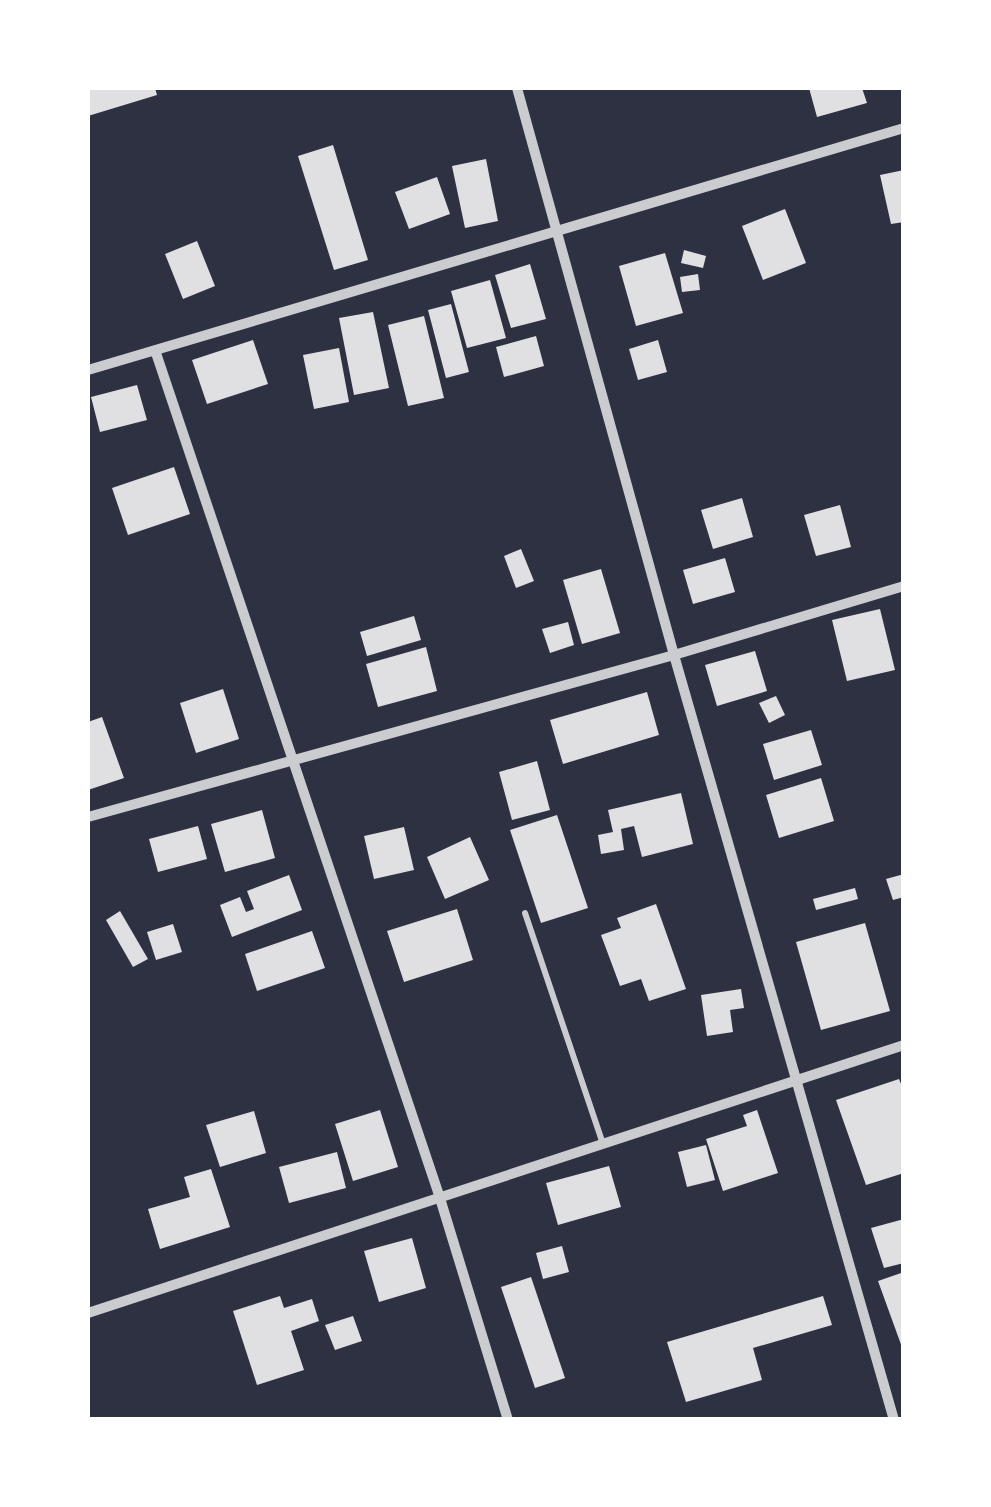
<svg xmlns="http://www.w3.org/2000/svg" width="991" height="1507" font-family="'Golos Text',sans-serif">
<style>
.building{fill:#e0e0e3}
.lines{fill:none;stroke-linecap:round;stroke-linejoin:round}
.service{stroke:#caccd0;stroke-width:6}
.minor{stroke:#caccd0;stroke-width:10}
</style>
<rect width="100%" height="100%" fill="#2d3142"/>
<path class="building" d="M88,88H155L157,95L88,116Z
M809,88H862L867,103L817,117Z
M333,145L368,260L334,270L298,156Z
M486,159L498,221L465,228L452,166Z
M904,170V222L891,224L880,175Z
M437,177L450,214L409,229L395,192Z
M785,209L806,263L763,280L742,226Z
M197,241L215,286L183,299L165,254Z
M684,250L706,256L703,268L681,263Z
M665,253L683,313L636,326L619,266Z
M530,264L546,319L511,328L495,275Z
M698,274L700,290L682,292L680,277Z
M490,280L506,338L467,348L451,291Z
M451,304L469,372L446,378L428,310Z
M373,312L389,388L354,395L339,318Z
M424,316L444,398L408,406L388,325Z
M536,336L544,366L504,377L496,347Z
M253,340L268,384L207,404L192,360Z
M658,340L667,372L638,380L629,349Z
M339,348L349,402L314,409L303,355Z
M137,385L147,420L100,432L91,397Z
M174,467L190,514L128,535L112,488Z
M742,498L753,537L713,549L701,510Z
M840,505L851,547L816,556L804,515Z
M521,549L534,581L516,588L504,556Z
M725,558L735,592L693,604L683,570Z
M601,569L620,633L582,644L563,580Z
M880,609L895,670L847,681L832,620Z
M414,616L421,640L367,656L360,632Z
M568,622L574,645L550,653L542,629Z
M426,647L437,691L378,707L366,664Z
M755,651L767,691L717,706L705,665Z
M223,689L239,739L196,753L180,703Z
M647,692L659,735L563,764L550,720Z
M776,696L785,715L769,723L759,703Z
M102,717L124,778L88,790V722Z
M811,730L822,765L774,780L763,744Z
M537,761L550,810L512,820L499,772Z
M821,778L834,821L779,838L766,795Z
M681,793L693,844L642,857L634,826L621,829L624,850L601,854L598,835L613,832L608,810Z
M262,810L275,858L225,872L211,824Z
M557,815L588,908L541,923L510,830Z
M198,826L207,859L158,872L149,839Z
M404,827L414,870L374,879L364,836Z
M470,837L489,880L445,899L427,857Z
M904,874V897L893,900L886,879Z
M289,875L302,910L232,937L220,905L240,897L246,912L254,909L247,891Z
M855,888L858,899L816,910L813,899Z
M656,904L686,989L649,1001L641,979L620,986L601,935L621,928L617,918Z
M457,909L473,960L404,982L387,931Z
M120,911L148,959L133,967L106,920Z
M865,923L890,1011L821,1030L796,942Z
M173,924L182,952L156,960L147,932Z
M312,931L325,968L257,991L245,954Z
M741,989L744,1008L730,1010L733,1032L707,1036L701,995Z
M899,1079L904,1091V1173L866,1185L836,1100Z
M380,1110L398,1167L353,1181L335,1124Z
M757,1110L778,1173L723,1191L706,1139L747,1126L743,1115Z
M254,1111L266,1153L220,1167L206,1125Z
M706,1145L715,1180L687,1187L678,1152Z
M337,1152L346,1188L289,1203L279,1167Z
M609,1166L621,1207L558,1225L546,1183Z
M211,1169L230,1227L160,1249L148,1209L190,1197L184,1177Z
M904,1219V1263L884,1268L871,1228Z
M412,1238L426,1288L379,1302L364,1251Z
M562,1246L569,1272L543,1279L536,1253Z
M904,1272V1350H903L878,1281Z
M531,1277L565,1378L535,1388L501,1287Z
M280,1296L284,1308L312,1299L319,1321L291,1331L304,1370L257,1385L233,1311Z
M823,1296L832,1325L753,1348L762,1380L686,1402L667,1342Z
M353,1316L362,1341L335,1350L325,1325Z"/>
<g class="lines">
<path class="service" d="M525,913L602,1141"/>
<path class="minor" d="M517,88L674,655L894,1420
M155,350L439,1195L508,1420
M88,370L904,128
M88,817L674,655L904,586
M88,1313L904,1045"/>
</g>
<rect width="991" height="1507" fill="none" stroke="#ffffff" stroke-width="180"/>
</svg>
